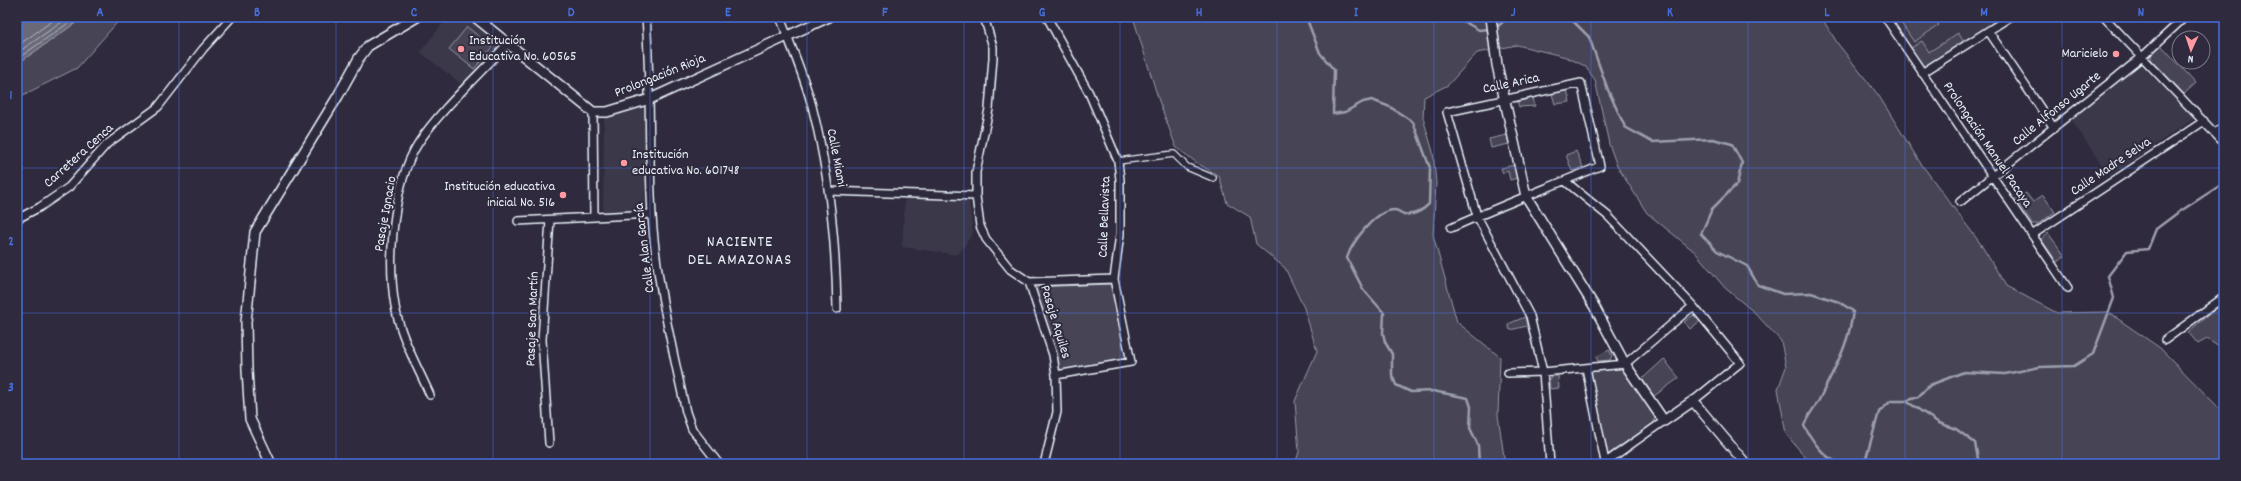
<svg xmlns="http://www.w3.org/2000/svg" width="2241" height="481" font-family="Dekko,sans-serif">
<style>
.built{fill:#3b3749}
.green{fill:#464455;stroke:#979aa6}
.water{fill:#696978;stroke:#9c9fab}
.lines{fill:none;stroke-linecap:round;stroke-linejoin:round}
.shore{stroke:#b5bbc5;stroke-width:1}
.stream{stroke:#9c9fab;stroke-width:2.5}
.pedestrian-casing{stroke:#e8f1f8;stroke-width:8}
.minor-casing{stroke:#e8f1f8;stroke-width:10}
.tertiary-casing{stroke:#e8f1f8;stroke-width:12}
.pedestrian{stroke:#2f2a3d;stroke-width:5.5}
.minor{stroke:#2f2a3d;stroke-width:7}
.tertiary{stroke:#2f2a3d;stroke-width:9}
.grid{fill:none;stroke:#466fde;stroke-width:1;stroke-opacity:0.55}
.poi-dot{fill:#ff9aa2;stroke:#2f2a3d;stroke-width:1.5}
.labels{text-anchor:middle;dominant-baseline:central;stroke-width:4;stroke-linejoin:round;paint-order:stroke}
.poi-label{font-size:14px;fill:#e8f1f8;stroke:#2f2a3d;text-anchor:start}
.street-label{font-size:14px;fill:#e8f1f8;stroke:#2f2a3d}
.quarter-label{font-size:16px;letter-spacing:1px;fill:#e8f1f8;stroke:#2f2a3d}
.neatline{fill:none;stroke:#466fde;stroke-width:1.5}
.grid-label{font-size:13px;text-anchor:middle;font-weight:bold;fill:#466fde}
</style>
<rect width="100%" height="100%" fill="#2f2a3d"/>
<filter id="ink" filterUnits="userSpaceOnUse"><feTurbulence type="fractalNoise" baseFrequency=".025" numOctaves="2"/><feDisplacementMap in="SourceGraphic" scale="8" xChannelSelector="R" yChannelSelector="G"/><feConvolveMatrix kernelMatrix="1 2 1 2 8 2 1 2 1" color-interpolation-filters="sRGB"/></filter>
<g filter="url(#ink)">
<path class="built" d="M448,17H464L502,46L465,87L420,52Z
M1890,17H2006L1965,43L1922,66Z
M2141,65L2195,118L2109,176L2071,119Z
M645,105V210L603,212L604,116Z
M905,197L969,200L973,233L958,255L902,247Z"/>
<path class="green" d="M84,17H122L77,68L17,98V64Z
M1133,17H1821L1838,44L1879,96L1919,161L1980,243L2006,286L2057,313L2108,312L2160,348L2224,413V464H1811L1786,434L1778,389L1786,367L1781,341L1755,313L1725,288L1695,252L1647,213L1617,166L1609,144L1595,80L1585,66L1566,57L1517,45L1477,53L1448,85L1424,97L1423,118L1433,152L1436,183L1433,235L1457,322L1500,357L1498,415L1505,464H1295L1299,452L1295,401L1317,351L1304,308L1285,268L1256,244L1250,217L1227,203L1219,176L1197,163L1176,147L1159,101Z
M1897,17H1934L1939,25L1914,42Z
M467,27L493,47L474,69L449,49Z
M1958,33L1965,43L1926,66H1922L1911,48L1922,41L1929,52Z
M2161,45L2196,83L2184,94L2151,59V53Z
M1567,90L1570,102L1555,104L1552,94Z
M1533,98L1535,106L1519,107L1517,101Z
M1507,135L1509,144L1491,148L1489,139Z
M1576,151L1583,167L1572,171L1566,155Z
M1514,165L1517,178L1510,180L1508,171L1503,173L1501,168Z
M2026,193L2033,202L2043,195L2055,212L2038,224H2032L2016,200Z
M2048,233L2065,256L2057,262L2041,239Z
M1112,284L1127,359L1060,371L1035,287Z
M2224,302V342L2219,347L2207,339L2198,344L2188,332Z
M1693,315L1700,321L1690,329L1684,322Z
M1525,317L1527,326L1510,330L1508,324Z
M1609,350L1612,356L1610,360L1598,361L1596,357Z
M1664,359L1679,378L1654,396L1642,379Z
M1621,368L1655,415L1654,423L1607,455L1590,372Z
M1552,376H1558L1559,388L1550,389L1549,379Z"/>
<path class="water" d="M17,17H84L17,64Z"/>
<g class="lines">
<path class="shore" d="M17,46L58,17
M17,53L69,17
M17,59L77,17"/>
<path class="stream" d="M1306,17L1320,53L1334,70L1333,114L1345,112L1363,102L1372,100L1390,107L1413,122L1430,168L1429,204C1422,211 1414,216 1404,214C1400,213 1398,209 1393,210C1375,211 1352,242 1347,258L1363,289L1384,313L1383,333L1385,342L1392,354V375L1396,385L1411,392L1433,391L1468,398L1471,407L1470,428L1478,445L1479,464
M1456,17L1479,30L1490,29
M1569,17L1589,37L1608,90L1625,127L1652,142L1713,139L1732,144L1742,163L1737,184L1712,209L1701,234L1717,251L1747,266L1758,285L1783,294L1811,293L1839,302L1853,311C1849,345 1834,369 1819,400C1814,409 1807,416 1804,426C1812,440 1824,459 1841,464
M1495,29L1508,17
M1906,401L1918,397L1930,385L1964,372L2005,374L2040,367L2074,366L2093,354L2114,298L2108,276L2127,251L2148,249L2156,229L2176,214L2224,183
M1859,464L1865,462L1879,412L1891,401H1906L1939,423L1956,429L1975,443L1979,464"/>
<defs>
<path id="pedestrian" d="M1118,161L1174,154L1187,167L1213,178"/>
<path id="minor" d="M646,17C651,83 648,149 652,215C656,281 672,347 686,412L692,429L719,464
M780,17C791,46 804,76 812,106C829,173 836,240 837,309
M984,17L993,47V58L989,109L976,172V196L980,226L986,239L1010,269L1029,282L1053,355L1056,375L1057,412L1044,464
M1047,17L1089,93L1118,161L1120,180V234L1114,279L1131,362L1056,375
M1885,17L2068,288
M2104,17L2224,143
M1989,32L2054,128
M1922,73L2010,17
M593,112L594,217
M2215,133L2224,126
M1565,181L1608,216L1693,306L1740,363L1693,401
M829,191L976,196
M1960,202L2142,57L2185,17
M17,219L40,207L69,187L107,144L158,107L203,49L232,17
M518,221L652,214
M1451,228C1500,206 1550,187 1600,166L1581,83L1447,112L1477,216L1530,316L1543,372L1550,464
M2032,235L2204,121
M1029,282L1114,279
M2165,340L2224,297
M1586,368L1605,462
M1508,373L1543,372L1625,364L1693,306
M430,395C420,372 407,349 400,326C384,279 391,184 419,142C441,109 480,74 508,43
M549,443L542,340L550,220
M1603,464L1664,421"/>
<path id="tertiary" d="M475,17L593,112H607L650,99L829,17
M1491,17L1497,65L1526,196L1594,306L1625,364L1664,421L1693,401L1746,464
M271,464L250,419L247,370L246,322L255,232L338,96L359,58L368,46L417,17"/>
</defs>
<use href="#pedestrian" class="pedestrian-casing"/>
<use href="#minor" class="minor-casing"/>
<use href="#tertiary" class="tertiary-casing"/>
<use href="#pedestrian" class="pedestrian"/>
<use href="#minor" class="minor"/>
<use href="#tertiary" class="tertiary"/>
</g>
</g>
<path class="grid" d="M179,17V464M336,17V464M493,17V464M650,17V464M807,17V464M964,17V464M1120,17V464M1277,17V464M1434,17V464M1591,17V464M1748,17V464M1905,17V464M2062,17V464M17,168H2224M17,313H2224"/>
<g class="poi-dot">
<circle cx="461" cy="49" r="4"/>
<circle cx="2116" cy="54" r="4"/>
<circle cx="624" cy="163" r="4"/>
<circle cx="563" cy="195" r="4"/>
</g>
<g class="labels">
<g class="poi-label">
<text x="469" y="41">Institución<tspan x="469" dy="16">Educativa No. 60565</tspan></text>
<text x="2108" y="54" text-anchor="end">Maricielo</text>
<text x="632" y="155">Institución<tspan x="632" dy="16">educativa No. 601748</tspan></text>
<text x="555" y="187" text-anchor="end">Institución educativa<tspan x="555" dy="16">inicial No. 516</tspan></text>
</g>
<g class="street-label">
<text transform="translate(660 76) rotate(-22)">Prolongación Rioja</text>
<text transform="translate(1511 84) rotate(-12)">Calle Arica</text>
<text transform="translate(2057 109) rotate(-39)">Calle Alfonso Ugarte</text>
<text transform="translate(1987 145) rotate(56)">Prolongación Manuel Pacaya</text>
<text transform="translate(79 156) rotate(-42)">Carretera Cenca</text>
<text transform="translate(836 158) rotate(79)">Calle Miami</text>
<text transform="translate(2111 167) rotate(-34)">Calle Madre Selva</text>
<text transform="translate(386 214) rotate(-80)">Pasaje Ignacio</text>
<text transform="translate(1105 217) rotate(-88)">Calle Bellavista</text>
<text transform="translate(645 248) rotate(-97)">Calle Alan García</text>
<text transform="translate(533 319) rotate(-88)">Pasaje San Martín</text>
<text transform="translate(1055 322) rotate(73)">Pasaje Aquiles</text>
</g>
<g class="quarter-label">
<text x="740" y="242">NACIENTE<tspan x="740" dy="18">DEL AMAZONAS</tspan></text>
</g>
</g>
<rect width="2241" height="481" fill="none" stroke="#2f2a3d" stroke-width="44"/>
<g transform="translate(2191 50) rotate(183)"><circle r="19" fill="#2f2a3d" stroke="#797a88"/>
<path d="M0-3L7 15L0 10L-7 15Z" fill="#ff9aa2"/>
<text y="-6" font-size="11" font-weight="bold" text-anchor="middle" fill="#e8f1f8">N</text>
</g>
<rect x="22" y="22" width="2197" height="437" class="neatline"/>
<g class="grid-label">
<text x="100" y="16">A</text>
<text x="257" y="16">B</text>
<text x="414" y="16">C</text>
<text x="571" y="16">D</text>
<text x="728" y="16">E</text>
<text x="885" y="16">F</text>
<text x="1042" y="16">G</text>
<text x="1199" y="16">H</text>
<text x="1356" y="16">I</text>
<text x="1513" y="16">J</text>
<text x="1670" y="16">K</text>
<text x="1827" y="16">L</text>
<text x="1984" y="16">M</text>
<text x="2141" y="16">N</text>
<text x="11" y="99">1</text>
<text x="11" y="245">2</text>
<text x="11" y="391">3</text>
</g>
</svg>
